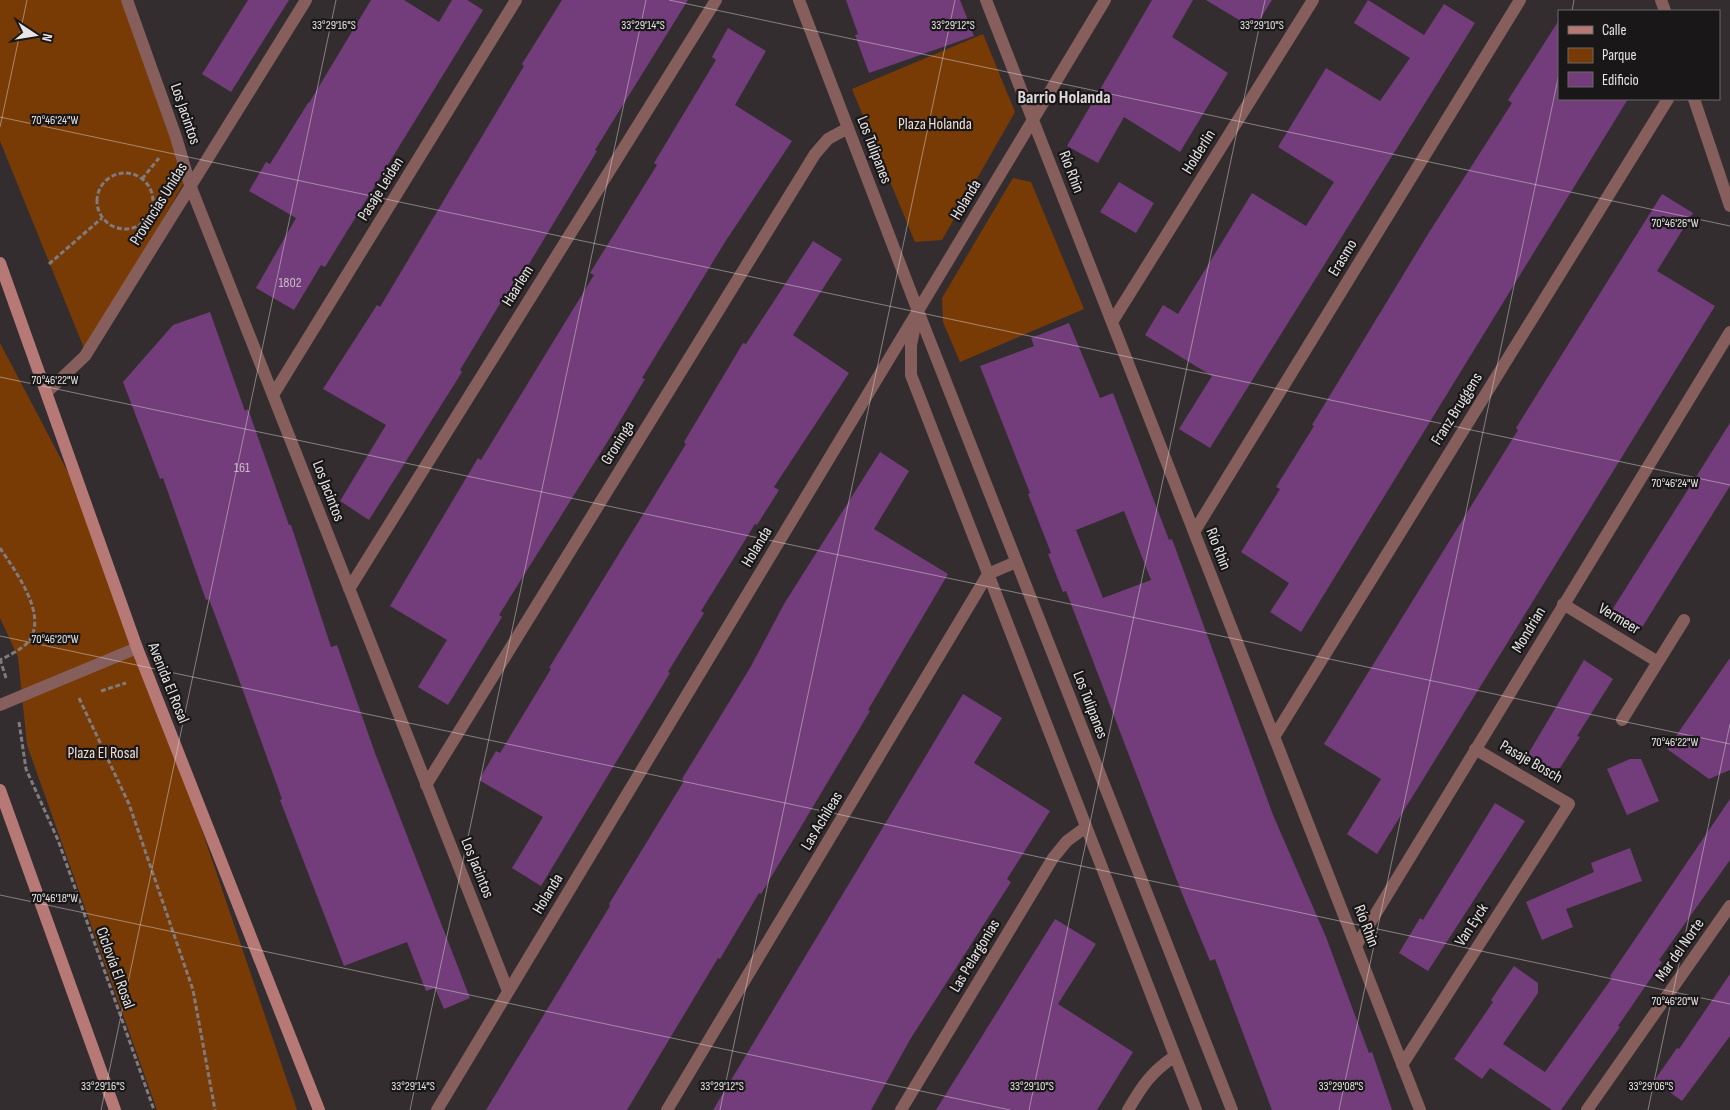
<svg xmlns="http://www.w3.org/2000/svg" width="1730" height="1110" font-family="'Sofia Sans Condensed',sans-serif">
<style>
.green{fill:#793b06}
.building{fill:#723d7a;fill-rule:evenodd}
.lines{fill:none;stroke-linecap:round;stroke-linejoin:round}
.path{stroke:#817b7e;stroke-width:3;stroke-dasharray:5 2.5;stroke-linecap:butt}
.street{stroke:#865f5d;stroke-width:12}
.secondary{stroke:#b67976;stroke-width:12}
.ticks{fill:none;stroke:#e8e4e5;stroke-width:1;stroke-opacity:0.45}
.labels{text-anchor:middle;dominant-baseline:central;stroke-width:4.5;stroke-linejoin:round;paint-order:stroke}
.number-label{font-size:14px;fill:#cabaca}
.street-label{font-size:16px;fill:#e8e4e5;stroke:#191718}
.park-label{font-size:16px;fill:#f4ded2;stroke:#191718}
.neighbourhood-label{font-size:18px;font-weight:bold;fill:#e1d9dc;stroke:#191718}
.ticks-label{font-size:12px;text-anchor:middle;fill:#e8e4e5;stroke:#191718;stroke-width:4.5;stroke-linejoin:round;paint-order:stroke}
</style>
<rect width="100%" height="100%" fill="#342d30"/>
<path class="green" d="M0,0H124L185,181L86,353L0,141Z
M983,34L1015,112L942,240L915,242L852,89Z
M1013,178L1031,182L1084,309L960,362L943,322L942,298Z
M0,343L103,539L297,1110H157L27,745L18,657L0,618Z"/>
<path class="building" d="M248,0H289L231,92L202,74Z
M371,0H404L439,22L452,0H467L483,10L325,267L321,265L294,310L256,288L296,218L249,191L266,162L270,164L308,103H309Z
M562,0H688L595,150L597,151L508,299L504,297L460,370L462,372L369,520L340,501L386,425L323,389L377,305L380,307L524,66L522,64Z
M846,0H960L974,36L869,73L855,35L858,34Z
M1152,0H1193L1172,37L1228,73L1180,152L1124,117L1098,163L1067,146Z
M1206,0H1272L1254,29Z
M1368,0L1424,35L1444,4L1475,23L1210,448L1179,429L1212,376L1145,335L1163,305L1178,314L1252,193L1306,226L1334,182L1278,147L1326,68L1380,101L1410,58L1354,23Z
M1559,20V99H1628L1301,632L1270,612L1289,583L1241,552L1280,489L1276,487L1314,426L1312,425L1428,234L1512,103L1508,100Z
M728,28L766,51L735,105L792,141L725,242L642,378L645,379L611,436L499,615L502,617L448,705L418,687L447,640L390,606L478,458L481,460L594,275L590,273L657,165L654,163L716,60L712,57Z
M1119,182L1154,203L1136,233L1100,212Z
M1662,194L1693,213L1657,271L1715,306L1377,854L1347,834L1381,779L1324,744L1518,430L1516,428Z
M813,241L842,259L793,335L849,373L774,487L779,490L757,525L755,524L701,611L704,613L668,672L670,673L541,886L512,868L543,817L479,780L496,751L500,753L551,669L549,668L686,444L684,442L743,343L746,344Z
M210,312L245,411L248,409L289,525H291L331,647L337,645L375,753L470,998L444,1009L435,988L426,991L407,942L344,966L280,800L282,799L233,663L209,599L206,600L163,478L160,479L123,382L173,325Z
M1069,323L1100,398L1113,393L1169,540L1172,539L1273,815L1326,937L1369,1053L1372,1052L1392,1110H1272L1215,959L1210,961L1181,891L1088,648L1066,591L1063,592L1048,554L1051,553L1028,494L1030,493L980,366L1034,346L1031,338ZM1124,511L1151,580L1103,598L1076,530Z
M1730,423V486L1641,629L1612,610Z
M880,452L909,471L874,529L948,574L868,710L870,711L761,894L759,893L720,959L718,958L627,1110H486L610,906L609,904L684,781L682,779L750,668L784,604Z
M1730,658V770L1709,779L1667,749Z
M1584,660L1613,679L1577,736L1580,737L1560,768H1550L1528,754Z
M963,694L1002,718L974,763L1050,811L1007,879L1011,882L911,1038L871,1110H713Z
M1630,759H1641L1659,801L1627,815L1607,769Z
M1730,799V860L1659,960L1662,962L1618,1026L1620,1027L1561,1110H1552L1490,1068L1482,1079L1454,1059L1493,1002L1491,1000L1514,966L1538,983V993L1503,1044L1545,1072L1612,978L1610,976Z
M1495,803L1525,821L1428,971L1399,953L1420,918L1423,920Z
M1630,848L1642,881L1566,909L1573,927L1542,940L1526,902L1594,872L1591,863Z
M1055,919L1096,944L1058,1004L1133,1052L1097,1110H936Z
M1730,974V1036L1682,1101L1654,1081L1677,1048L1679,1049Z"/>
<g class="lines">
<path class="path" d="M97 201a28 28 0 1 1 56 0a28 28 0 1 1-56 0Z
M142,179L159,158
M49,264L102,218
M0,548C15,571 48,614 29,641C24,648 8,656 0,660
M0,659L6,678
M101,691L126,683
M79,698L129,804L193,990L215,1110
M19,722L26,769L58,840L154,1110"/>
<path class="street" d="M127,0L176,137L190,185L508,991
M799,0L918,311L1232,1110
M986,0L1420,1110
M1661,0L1665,11
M1694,99L1730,206
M916,321L911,345V375L1196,1110
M1112,322L1313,0
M47,392L85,356L306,0
M273,395L516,0
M1194,532L1520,0
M349,589L716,0
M1563,604L1658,662
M0,705L137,648
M1622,720L1684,620
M1274,737L1668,99
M426,785L815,154L828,139L848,128
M1356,946L1730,332
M1402,1065L1569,804L1475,749
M437,1110L1105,0
M667,1110L988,574L1016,562
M901,1110L1053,858L1067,841L1086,827
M1128,1110C1142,1086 1151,1072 1175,1056
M1587,1110L1730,906"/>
<path class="secondary" d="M0,263L137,648L319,1110
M0,790L115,1110"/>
</g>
<path class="ticks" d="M669,0L1730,226M1572,11L1574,0M0,117L1730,485M0,127L27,0M0,377L1730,744M0,636L1730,1004M0,895L1010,1110M101,1110L336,0M410,1110L646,0M720,1110L955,0M1029,1110L1265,0M1339,1110L1559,74M1648,1110L1730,724"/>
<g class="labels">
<g class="number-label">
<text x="290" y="282">1802</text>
<text x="242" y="467">161</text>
</g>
<g class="street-label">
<text transform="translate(185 114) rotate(71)">Los Jacintos</text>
<text transform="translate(874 150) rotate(69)">Los Tulipanes</text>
<text transform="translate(1199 152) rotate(-58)">Holderlin</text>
<text transform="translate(1071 172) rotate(69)">Río Rhin</text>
<text transform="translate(381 189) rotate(-58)">Pasaje Leiden</text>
<text transform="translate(966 200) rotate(-59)">Holanda</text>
<text transform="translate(159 204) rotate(-58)">Provincias Unidas</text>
<text transform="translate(1343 258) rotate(-59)">Erasmo</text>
<text transform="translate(518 286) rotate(-58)">Haarlem</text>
<text transform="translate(1457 409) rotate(-58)">Franz Bruggens</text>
<text transform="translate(618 443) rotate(-58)">Groninga</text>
<text transform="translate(328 491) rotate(69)">Los Jacintos</text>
<text transform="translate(757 547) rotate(-59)">Holanda</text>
<text transform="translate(1218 549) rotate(69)">Río Rhin</text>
<text transform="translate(1619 619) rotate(31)">Vermeer</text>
<text transform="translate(1529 630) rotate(-59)">Mondrian</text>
<text transform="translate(168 683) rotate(68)">Avenida El Rosal</text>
<text transform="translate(1090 705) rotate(69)">Los Tulipanes</text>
<text transform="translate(1531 762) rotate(30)">Pasaje Bosch</text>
<text transform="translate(822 821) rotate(-59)">Las Achileas</text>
<text transform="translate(477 868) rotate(68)">Los Jacintos</text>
<text transform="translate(548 894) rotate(-59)">Holanda</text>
<text transform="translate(1472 925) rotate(-57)">Van Eyck</text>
<text transform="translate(1366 926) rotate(69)">Río Rhin</text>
<text transform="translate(1680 950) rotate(-55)">Mar del Norte</text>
<text transform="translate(975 956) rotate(-59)">Las Pelargonias</text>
<text transform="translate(115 968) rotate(70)">Ciclovía El Rosal</text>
</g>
<g class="park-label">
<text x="935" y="124">Plaza Holanda</text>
<text x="103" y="753">Plaza El Rosal</text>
</g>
<g class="neighbourhood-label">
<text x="1064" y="97">Barrio Holanda</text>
</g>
</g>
<g class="ticks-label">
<text x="334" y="29">33°29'16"S</text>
<text x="643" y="29">33°29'14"S</text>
<text x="953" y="29">33°29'12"S</text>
<text x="1262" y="29">33°29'10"S</text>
<text x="55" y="124">70°46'24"W</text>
<text x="1675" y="227">70°46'26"W</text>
<text x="55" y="384">70°46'22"W</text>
<text x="1675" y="487">70°46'24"W</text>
<text x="55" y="643">70°46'20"W</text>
<text x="1675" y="746">70°46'22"W</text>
<text x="55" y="902">70°46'18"W</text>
<text x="1675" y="1005">70°46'20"W</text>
<text x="103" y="1090">33°29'16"S</text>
<text x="413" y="1090">33°29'14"S</text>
<text x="722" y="1090">33°29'12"S</text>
<text x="1032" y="1090">33°29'10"S</text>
<text x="1341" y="1090">33°29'08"S</text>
<text x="1651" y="1090">33°29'06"S</text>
</g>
<rect x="1558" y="10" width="162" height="90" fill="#191718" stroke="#6c696a"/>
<rect x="1568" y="26" width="25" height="8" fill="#b67976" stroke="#6c696a"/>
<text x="1602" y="35" font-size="15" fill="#e8e4e5">Calle</text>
<rect x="1568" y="48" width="25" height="15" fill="#793b06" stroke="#6c696a"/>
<text x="1602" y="60" font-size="15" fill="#e8e4e5">Parque</text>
<rect x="1568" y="72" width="25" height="15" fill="#723d7a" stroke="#6c696a"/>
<text x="1602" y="85" font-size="15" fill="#e8e4e5">Edificio</text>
<g transform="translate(35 35) rotate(102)" stroke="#191718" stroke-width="4" paint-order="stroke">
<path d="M0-4L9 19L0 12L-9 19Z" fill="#e8e4e5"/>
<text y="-8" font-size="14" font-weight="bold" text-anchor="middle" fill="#e8e4e5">N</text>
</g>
</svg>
